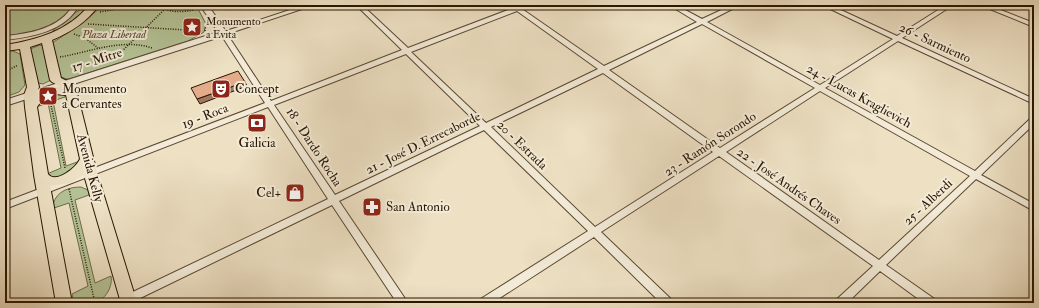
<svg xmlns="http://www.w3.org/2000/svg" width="1039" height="308" font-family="'IM FELL Double Pica',serif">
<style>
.green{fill:#b4c396;stroke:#6e6c4b}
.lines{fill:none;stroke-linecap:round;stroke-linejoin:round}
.minor-casing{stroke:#5a4831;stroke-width:2}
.tertiary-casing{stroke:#5a4831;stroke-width:2}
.primary-casing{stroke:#291600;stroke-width:2}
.path{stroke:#291600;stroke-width:1.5;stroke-dasharray:1 1.5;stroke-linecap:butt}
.minor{fill:#f3ebd8;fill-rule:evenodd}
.tertiary{fill:#f3ebd8;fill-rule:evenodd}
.primary{fill:#ede0c3;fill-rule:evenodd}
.shaded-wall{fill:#a07861;stroke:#291600}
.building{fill:#e4ab8a;stroke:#291600}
.labels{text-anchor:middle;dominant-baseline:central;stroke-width:4;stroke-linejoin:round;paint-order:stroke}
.far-poi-label{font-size:11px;fill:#291600;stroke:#f3ebd8;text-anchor:start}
.far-park-label{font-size:11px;font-style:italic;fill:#534a2d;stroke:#f3ebd8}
.street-label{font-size:13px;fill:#291600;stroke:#f3ebd8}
.poi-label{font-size:13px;fill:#291600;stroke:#f3ebd8;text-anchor:start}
</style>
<rect width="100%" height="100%" fill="#ede0c3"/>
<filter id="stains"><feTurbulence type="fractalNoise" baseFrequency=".005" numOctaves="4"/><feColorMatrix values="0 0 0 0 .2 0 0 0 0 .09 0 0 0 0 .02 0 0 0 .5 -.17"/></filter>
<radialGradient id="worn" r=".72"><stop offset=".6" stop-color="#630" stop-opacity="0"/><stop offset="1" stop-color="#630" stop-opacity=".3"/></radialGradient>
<path class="green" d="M11,5H71C72,26 20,35 5,36V8Z
M103,5H196L206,24L204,32L188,41L72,78L67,79L58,76L52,43L83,23Z
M82,9L86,8L88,10L58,31H53C54,28 78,10 82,9Z
M40,45L43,46L51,80L43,84L38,83L30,49Z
M5,51H13L20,54L25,85L19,92L5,97Z
M48,92L65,94V97L53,101L66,166L80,161L81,165L54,181L47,174L61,168L48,103L36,107Z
M81,187L88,190L89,195L75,200L95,283L111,276C113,287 105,301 93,303C88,304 82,303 77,303L73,299L72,294L88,286L69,203L54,208L53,204C57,191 69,187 81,187Z"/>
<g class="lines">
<defs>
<path id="minor" d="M5,5H10L5,8Z
M73,5H79C66,31 32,37 5,40V36C29,34 61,28 73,5Z
M305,5H314L227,34L271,101L402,50L356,5H362L408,48L513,8L511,6L512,5L518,6L529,5L522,9L604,66L697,22L669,5H676L702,19L732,5H740L707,22L820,85L893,39L822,5H830L897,36L946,5H953L902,38L1034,99V104L898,41L825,88L975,171L1031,118H1034V124L981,175L1034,204V211L976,179L886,265L936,300L937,303H924L880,271L847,303H835L836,300L873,266L719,156L601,232L672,300L673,303H661L594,237L492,303H478L479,300L588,231L484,130L339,201L408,303H397L332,205L130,303H115L116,300L328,199L268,107L5,209V202L265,103L220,33ZM517,11L598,69L486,123L411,52ZM702,24L815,88L720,148L609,70ZM406,54L480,126L335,195L274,105ZM603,73L713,152L595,227L491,127ZM820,91L970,176L879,260L726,152Z
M980,5H988L1034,23V27Z"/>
<path id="tertiary" d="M200,5H208L227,33L226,35L5,106V100L218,32Z"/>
<path id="primary" d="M89,5H99C87,22 71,32 52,40L61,78L69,82L77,93L97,173L137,303H121L84,175L70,183L50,186L72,303H56L34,175L25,107L24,95L27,87L20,49L5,51V45C36,40 69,31 89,5ZM42,43L50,80L52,82L61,87L48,88L37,93L39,87L30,47ZM54,94L66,95L80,159C76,168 56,184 48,174L37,107L42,100Z"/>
</defs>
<use href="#minor" class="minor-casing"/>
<use href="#tertiary" class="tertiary-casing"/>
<use href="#primary" class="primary-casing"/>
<path class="path" d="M156,5C169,13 182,13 197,9
M100,12L139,5
M88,24L202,31
M205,31L206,23
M74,34L85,38L98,48
M60,57C90,52 122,38 152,48
M113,60L169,5
M5,72L18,65
M50,101L65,168
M69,189L95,303"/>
<use href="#minor" class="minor"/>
<use href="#tertiary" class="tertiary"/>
<use href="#primary" class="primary"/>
</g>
<path class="shaded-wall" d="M245,82L247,86L200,104L197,99Z"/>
<path class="building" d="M238,71L245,82L197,99L191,88Z"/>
<defs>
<symbol id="sight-square" viewBox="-11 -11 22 22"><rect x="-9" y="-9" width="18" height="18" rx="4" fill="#8f2418" stroke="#f3ebd8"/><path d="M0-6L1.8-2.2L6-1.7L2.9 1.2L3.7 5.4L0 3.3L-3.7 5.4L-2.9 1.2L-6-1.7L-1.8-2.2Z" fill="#fff"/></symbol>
<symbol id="theatre-square" viewBox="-11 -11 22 22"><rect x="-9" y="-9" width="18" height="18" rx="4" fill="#8f2418" stroke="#f3ebd8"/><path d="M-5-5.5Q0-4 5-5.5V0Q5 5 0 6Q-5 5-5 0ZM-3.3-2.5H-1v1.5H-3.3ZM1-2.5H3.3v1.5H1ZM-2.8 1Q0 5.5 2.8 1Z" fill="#fff"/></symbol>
<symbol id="bank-square" viewBox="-11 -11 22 22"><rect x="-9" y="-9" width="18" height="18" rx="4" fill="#8f2418" stroke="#f3ebd8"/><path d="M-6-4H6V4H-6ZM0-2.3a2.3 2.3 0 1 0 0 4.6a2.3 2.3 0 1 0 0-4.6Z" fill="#fff"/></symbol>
<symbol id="shop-square" viewBox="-11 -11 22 22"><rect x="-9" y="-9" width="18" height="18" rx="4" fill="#8f2418" stroke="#f3ebd8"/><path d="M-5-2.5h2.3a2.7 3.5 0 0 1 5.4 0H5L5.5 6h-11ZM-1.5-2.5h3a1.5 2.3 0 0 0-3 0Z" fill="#fff"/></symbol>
<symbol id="pharmacy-square" viewBox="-11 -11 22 22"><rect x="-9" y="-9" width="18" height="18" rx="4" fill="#8f2418" stroke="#f3ebd8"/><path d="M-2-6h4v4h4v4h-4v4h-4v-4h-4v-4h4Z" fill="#fff"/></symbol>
</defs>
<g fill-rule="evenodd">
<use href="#sight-square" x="181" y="16" width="22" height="22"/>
<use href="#theatre-square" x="210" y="78" width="22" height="22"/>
<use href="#sight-square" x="37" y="85" width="22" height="22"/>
<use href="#bank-square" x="246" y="112" width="22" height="22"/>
<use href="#shop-square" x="284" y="182" width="22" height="22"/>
<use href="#pharmacy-square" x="361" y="196" width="22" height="22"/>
</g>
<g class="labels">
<g class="far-poi-label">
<text x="206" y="21">Monumento<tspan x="206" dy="13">a Evita</tspan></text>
</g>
<g class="far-park-label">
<text x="114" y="34">Plaza Libertad</text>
</g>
<g class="street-label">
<text transform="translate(935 43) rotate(25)">26 - Sarmiento</text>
<text transform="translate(97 60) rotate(-18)">17 - Mitre</text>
<text transform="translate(859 96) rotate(29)">24 - Lucas Kraglievich</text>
<text transform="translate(205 116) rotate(-21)">19 - Roca</text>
<text transform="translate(423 143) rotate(-26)">21 - José D. Errecaborde</text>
<text transform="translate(710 144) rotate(-33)">23 - Ramón Sorondo</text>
<text transform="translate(522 145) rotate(44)">20 - Estrada</text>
<text transform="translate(314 147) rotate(57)">18 - Dardo Rocha</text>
<text transform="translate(90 168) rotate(75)">Avenida Kelly</text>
<text transform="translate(789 186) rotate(35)">22 - José Andrés Chaves</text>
<text transform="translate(928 202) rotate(-43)">25 - Alberdi</text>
</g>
<g class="poi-label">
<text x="62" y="89">Monumento<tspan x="62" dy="15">a Cervantes</tspan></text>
<text x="235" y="89">Concept</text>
<text x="257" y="143" text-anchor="middle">Galicia</text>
<text x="281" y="193" text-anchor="end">Cel+</text>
<text x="386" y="207">San Antonio</text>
</g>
</g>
<rect width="1039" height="308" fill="none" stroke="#ede0c3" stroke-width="20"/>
<rect x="6" y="6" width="1027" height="296" fill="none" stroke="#291600" stroke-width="2"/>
<rect x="10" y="10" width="1019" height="288" fill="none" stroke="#291600"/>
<rect width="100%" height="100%" filter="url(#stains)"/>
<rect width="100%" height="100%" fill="url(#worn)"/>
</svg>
